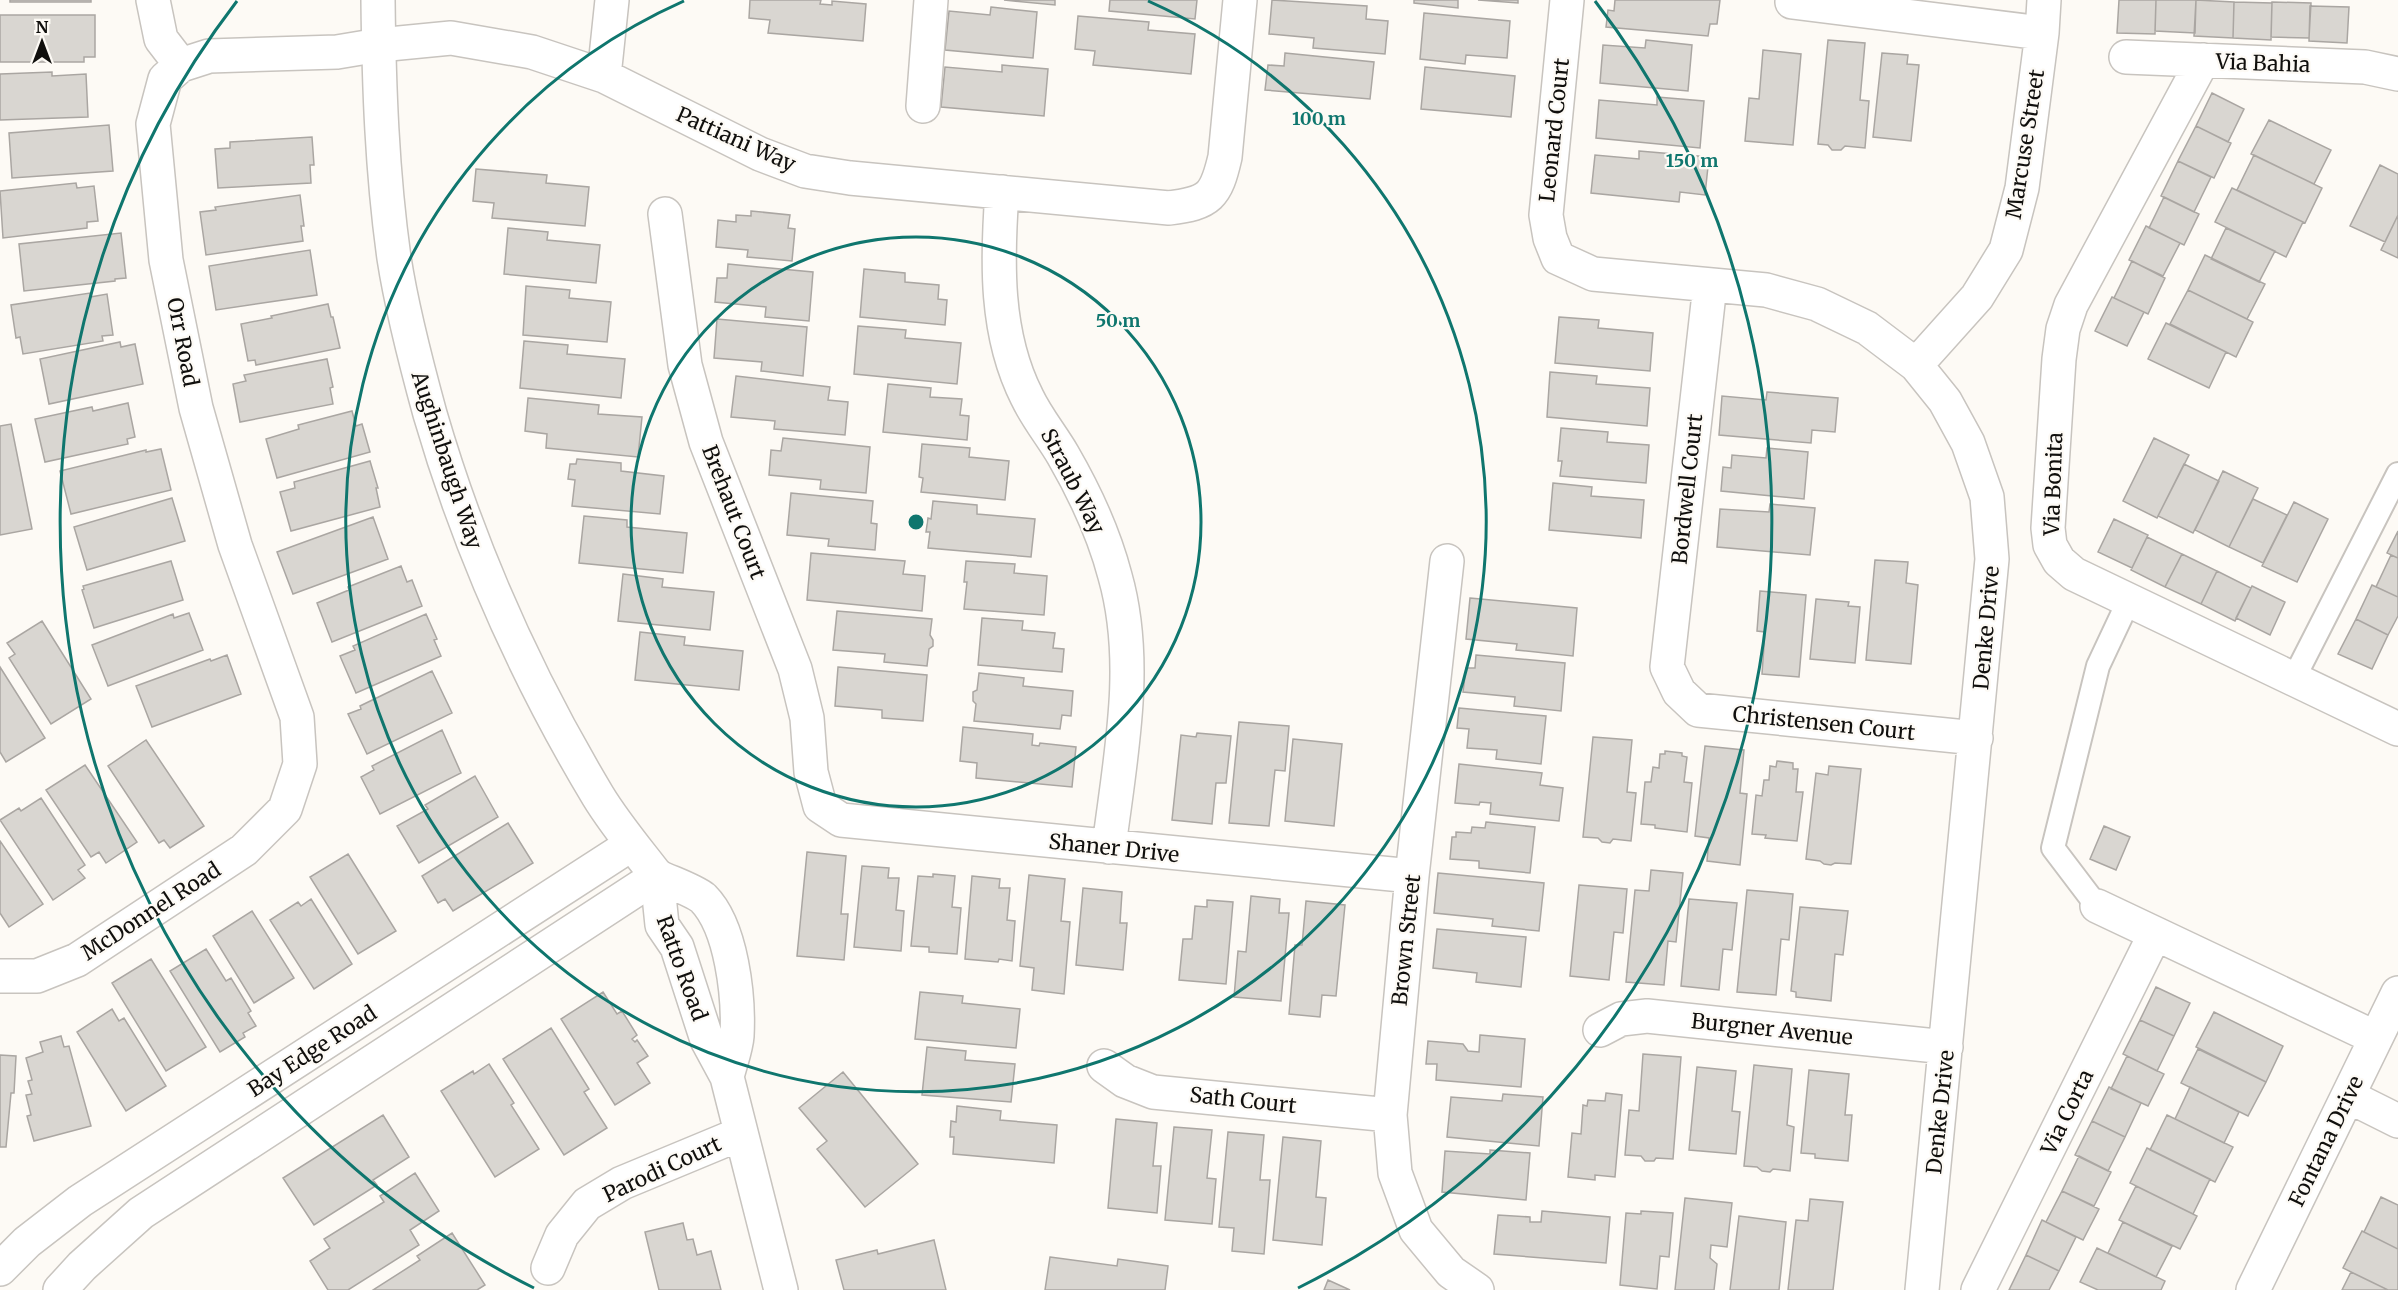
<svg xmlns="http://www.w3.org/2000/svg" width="2398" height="1290" font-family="Merriweather,serif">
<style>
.building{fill:#d9d6d1;stroke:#aaa6a2;stroke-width:1.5}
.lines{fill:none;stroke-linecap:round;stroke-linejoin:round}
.lane-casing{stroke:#c8c4bf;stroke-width:26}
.street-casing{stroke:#c8c4bf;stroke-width:36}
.secondary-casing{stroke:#c8c4bf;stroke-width:36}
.lane{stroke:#fff;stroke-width:22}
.street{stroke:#fff;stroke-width:33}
.secondary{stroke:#fff;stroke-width:33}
.ring{fill:none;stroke:#0f766e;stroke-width:3}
.labels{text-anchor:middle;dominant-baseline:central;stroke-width:4.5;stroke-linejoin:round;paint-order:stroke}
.street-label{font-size:21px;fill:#100f0d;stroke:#fdfaf5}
.centre{fill:#0f766e;stroke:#fdfaf5;stroke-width:3}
.ring-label{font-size:18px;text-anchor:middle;font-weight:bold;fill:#0f766e;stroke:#fdfaf5;stroke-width:4.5;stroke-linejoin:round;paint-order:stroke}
</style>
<rect width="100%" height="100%" fill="#fdfaf5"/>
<path class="building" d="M10,0H91V2H10Z
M750,0H821L820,4L832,5V1L866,4L863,41L768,33L770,20L749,18Z
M1004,0H1055V5Z
M1110,0H1197L1195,19L1109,11Z
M1272,0L1367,6L1366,19L1388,21L1385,54L1313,48L1314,38L1269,34Z
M1414,0H1458V8L1414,3Z
M1478,0H1518V3Z
M1615,0H1720L1717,24H1710L1708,36L1606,27L1608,10L1614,11Z
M2119,0H2156L2155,34L2117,33Z
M2156,0H2196L2195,33L2155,31Z
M2196,0L2234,2L2233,38L2194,36Z
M2234,2L2272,3L2271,40L2233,38Z
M2272,2L2311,3L2309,38L2271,37Z
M2310,6L2349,7L2347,43L2309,41Z
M991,7L1037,12L1033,58L945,50L949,11L990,15Z
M1424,13L1510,21L1507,58L1466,55L1465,64L1420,59Z
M0,15H95V57H84V62H0Z
M1078,16L1149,22L1148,30L1195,34L1191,74L1093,65L1095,51L1075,49Z
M1646,40L1692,45L1688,91L1600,83L1603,45L1645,48Z
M1828,40L1865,43L1860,100L1869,101L1865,148L1845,146L1841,150H1832L1828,145L1818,144Z
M1763,50L1801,54L1793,145L1745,141L1749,98L1759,99Z
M1285,53L1374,62L1370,99L1265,90L1268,65L1284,66Z
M1882,53L1908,55L1907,64L1919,65L1911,141L1873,137Z
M1002,65L1048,69L1044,116L941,107L945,67L1002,72Z
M1425,67L1515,76L1511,117L1421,109Z
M52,72V76L86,74L88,117L0,120V74Z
M2212,93L2244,109L2228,142L2196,126Z
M1657,97L1704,101L1700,148L1596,138L1599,100L1657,105Z
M2269,120L2331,150L2314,184L2251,154Z
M109,125L113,171L12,178L9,133Z
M2196,126L2231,143L2214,178L2178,161Z
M312,137L314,165H310L311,183L218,188L215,149L230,148V142Z
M1639,151L1709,157L1705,195L1680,192L1679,202L1591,193L1595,155L1639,159Z
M2254,155L2322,188L2305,223L2237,190Z
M2178,161L2211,177L2194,212L2161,196Z
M2380,165L2398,174V215L2385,242L2350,226Z
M476,169L547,175L546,183L589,187L585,226L492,218L494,203L473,201Z
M76,183L77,188L94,186L98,221L87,222V228L3,238L0,191Z
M2232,188L2303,222L2286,257L2215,222Z
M300,195L304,226H301L303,241L206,255L200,212L216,210L215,207Z
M2164,197L2199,214L2184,245L2149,228Z
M751,211L790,215L788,228L795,229L792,261L747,257L748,250L716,247L718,220L736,222V215L751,216Z
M2398,215V258L2381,250Z
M2146,226L2180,243L2163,276L2129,260Z
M508,228L548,232L547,240L600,245L596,283L504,274Z
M2226,228L2275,251L2259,282L2211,259Z
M121,233L126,278L115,279V281L24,291L19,244Z
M310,250L317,295L216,310L209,266Z
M2205,255L2265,284L2247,319L2188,290Z
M2132,261L2165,278L2148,314L2114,298Z
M728,264L813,272L809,321L765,317L766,307L715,302L717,278H727Z
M864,269L905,273V282L939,285L938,299L947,300L945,325L860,317Z
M526,286L570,290L569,298L611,302L607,342L523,335Z
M2188,290L2253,322L2236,357L2170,324Z
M90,293V297L107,294L113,335L102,336L103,341L23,354L20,337L16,338L11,305Z
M2112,297L2144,312L2127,346L2095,331Z
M328,304L331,317H333L340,348L256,365L255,360L248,361L241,324L272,318L271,316Z
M1559,317L1599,320L1598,328L1653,333L1650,371L1555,363Z
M717,319L807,327L803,376L761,371L762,362L714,358Z
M2166,323L2226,352L2209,388L2148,359Z
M858,326L906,330L905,338L961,343L957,384L854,374Z
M524,341L568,345L567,354L625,359L621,398L520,388Z
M120,342L121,347L135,344L143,384L49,404L40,359Z
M327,359L333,387L330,388L333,404L240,422L233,384L246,381L244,375Z
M1550,372L1597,376L1596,384L1650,388L1647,426L1547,417Z
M736,376L830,387L828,400L848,402L845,435L774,429L775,421L731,417Z
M888,384L931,388L930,397L962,399L960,415L969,416L967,440L883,432Z
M1767,392L1838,398L1835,432L1812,430L1811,443L1719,435L1722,396L1766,400Z
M528,398L599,405L598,414L642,417L638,457L546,448L547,434L525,431Z
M128,403L135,437L127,439L128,444L45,462L35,419L92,407L93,411Z
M352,411L356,426L362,424L370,452L277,478L266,439L299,429L298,425Z
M11,424L32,529L0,535V426Z
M1561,428L1608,432L1607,442L1649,445L1646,483L1560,476L1562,461H1558Z
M783,438L870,447L866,493L820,489L821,480L769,475L771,450L781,451Z
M2154,438L2189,455L2157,518L2123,501Z
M922,444L970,448L969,457L1009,461L1005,500L921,492L923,478L919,477Z
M1767,448L1808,452L1804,499L1721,491L1723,467L1731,468L1732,455L1766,458Z
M161,449L171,490L71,514L60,471L146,450V452Z
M577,459L621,463V471L664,476L660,514L572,506L575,480L568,479L570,464H576Z
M370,461L378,488H376L380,507L291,531L280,492L295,488L294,482Z
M2184,464L2219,481L2193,533L2158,516Z
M2223,471L2258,488L2229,547L2195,530Z
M1553,483L1592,487L1591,496L1644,500L1641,538L1549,530Z
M791,493L873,501L871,523L877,524L875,550L828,546L829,539L787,535Z
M172,498L185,541L87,570L74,527Z
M2253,499L2287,515L2263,563L2229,547Z
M933,501L977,505V514L1035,519L1031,557L928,548L930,532H926L928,518L931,519Z
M2294,502L2328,519L2297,582L2262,566Z
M1770,504L1815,508L1810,555L1717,547L1720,509L1769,512Z
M584,516L627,520V527L687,533L683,573L579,563Z
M373,517L388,559L293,594L277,552Z
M2114,519L2148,535L2132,568L2098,552Z
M2398,531V558L2387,553Z
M2147,537L2182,554L2165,587L2131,570Z
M811,553L905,561L903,574L925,576L922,611L807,600Z
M2182,554L2217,571L2201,604L2165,587Z
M2391,555L2398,558V597L2376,587Z
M1875,560L1908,562L1906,583L1918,585L1911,664L1866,660Z
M171,561L183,600L94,628L82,590L84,589L83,586Z
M966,561L1015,564L1014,573L1047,576L1044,615L964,609L967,582H964Z
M401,566L407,582L412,580L422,606L332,642L317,603L349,590L348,587Z
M2217,571L2251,588L2235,621L2201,604Z
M623,574L663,579L662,587L714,592L710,630L618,621Z
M2372,585L2398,597V616L2388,635L2356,619Z
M2252,586L2285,602L2270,635L2236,618Z
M1760,591L1806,595L1799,677L1762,674L1765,632L1757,631Z
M1470,598L1577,608L1573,656L1516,650L1517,644L1466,639Z
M1816,599L1849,602L1848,606L1860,607L1855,663L1810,659Z
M837,611L932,619L930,635L933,640V646L929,649L927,666L884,662L885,654L833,650Z
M189,613L203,650L108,686L92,645L173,614L174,618Z
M426,614L437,639L434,640L441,656L356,693L340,656L355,650L353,646Z
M982,618L1023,621L1022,630L1055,633L1053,648L1064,649L1062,672L978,665Z
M2356,619L2388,635L2372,669L2338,654Z
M42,621L91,699L51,724L9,658L15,654L7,643Z
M640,632L685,637L684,645L743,651L739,690L635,680Z
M227,655L241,694L152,727L136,686L210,659L211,661Z
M1476,655L1565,663L1561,711L1514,706L1515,697L1463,692L1466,668H1475Z
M0,667L45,738L6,762L0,752Z
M838,667L927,675L923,721L882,718V710L835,706Z
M432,671L452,713L367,754L348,714L361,709L360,706Z
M979,673L1024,678L1023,686L1073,691L1071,716L1062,715L1060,729L974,721L976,704L973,701V692L977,690Z
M1459,708L1546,716L1541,764L1496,759L1497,750L1467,748L1469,729L1457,728Z
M1239,722L1289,726L1285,771L1275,770L1269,826L1229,823Z
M963,727L1033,734L1032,745L1039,746L1040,743L1076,747L1072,787L976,778L977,763L960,761Z
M442,730L461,773L380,814L361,777L374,770L372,766Z
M1197,733L1231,736L1226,783H1216L1212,824L1172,820L1181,735L1196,737Z
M1593,737L1632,740L1627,792L1636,793L1631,841L1613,839L1610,843L1602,842L1598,838L1583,837Z
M1293,739L1342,744L1334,826L1285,821Z
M146,740L204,826L170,848L164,840L159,843L108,766Z
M1705,746L1744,750L1740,793L1747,794L1740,865L1707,861L1709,838L1695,836Z
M1665,751L1682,753V756L1687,757L1684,782L1692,783L1687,832L1655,828V825L1641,824L1645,782H1651L1653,767L1659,768L1660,754H1665Z
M1777,761L1793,763V769H1798L1796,792H1803L1797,841L1765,838L1766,835L1752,834L1756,795L1762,796L1764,780H1769L1770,766L1776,767Z
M1459,764L1542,773L1540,785L1563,788L1559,821L1490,814L1491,803L1480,802L1479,805L1455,803Z
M85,765L137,842L106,863L99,852L91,857L46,790Z
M1829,766L1861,769L1851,864L1835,863L1831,865L1824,864L1820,861L1806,859L1816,773L1828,775Z
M475,776L498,817L419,863L397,826L428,809L425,805Z
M41,798L85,865L78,870L85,878L53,900L0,820L19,808L21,811Z
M1486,822L1535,827L1530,873L1479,868V861L1450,859L1452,837H1456V832L1471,833L1472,827L1485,828Z
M508,823L533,863L453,911L445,899L438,903L422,876Z
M2104,826L2130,837L2116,870L2090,859Z
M0,841L43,904L9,927L0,913Z
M807,852L846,856L841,914H848L844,960L797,956Z
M348,854L396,931L358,954L310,877Z
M862,866L889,868L888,878H899L896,910L904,911L901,951L854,947Z
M1651,870L1683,873L1676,942L1668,941L1664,985L1626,982L1635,890L1649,891Z
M1438,873L1544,883L1539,931L1492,926L1493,919L1434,913Z
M933,874L955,876L952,907L961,908L957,954L929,952V947L911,946L918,876L933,877Z
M1029,875L1065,879L1061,921L1070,922L1064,994L1032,990L1034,968L1020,966Z
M972,876L1000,879L999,888H1010L1007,920L1015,921L1012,961L999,959L998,962L965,959Z
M1579,885L1627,889L1623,933L1614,932L1609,980L1570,976Z
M1083,888L1122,892L1120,923H1127L1123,970L1076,965Z
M1747,890L1793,894L1789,940L1781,939L1776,995L1737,992Z
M1251,896L1280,899L1279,913H1289L1281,1001L1234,997L1238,951L1246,952Z
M311,899L352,964L314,989L270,920L298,902L301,906Z
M1689,899L1737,903L1732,950L1723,949L1719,990L1681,986Z
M1207,900L1233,902L1226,984L1179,980L1183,939H1192L1195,906L1207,907Z
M1306,901L1345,905L1336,996L1322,995L1320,1017L1289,1014L1295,945H1302Z
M1800,907L1848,911L1843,955L1835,954L1831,1001L1796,997V992L1791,991Z
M252,911L294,978L254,1003L213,936Z
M1437,929L1526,937L1521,987L1476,982L1477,973L1433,968Z
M206,949L226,981L231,978L251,1011L248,1013L256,1026L243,1033L245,1037L220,1052L170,971Z
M151,959L206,1047L166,1071L112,983Z
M2156,987L2190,1003L2174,1036L2140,1020Z
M603,992L617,1014L622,1011L637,1035L632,1039L635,1042L637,1040L648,1056L637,1063L650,1083L615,1105L561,1019Z
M920,992L963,996L962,1003L1020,1009L1016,1048L915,1039Z
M112,1009L119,1021L124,1018L166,1086L126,1111L77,1032Z
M2214,1012L2283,1046L2266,1082L2196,1047Z
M2140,1020L2174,1036L2157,1071L2123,1054Z
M551,1028L589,1089L584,1092L607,1128L564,1155L503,1059Z
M1480,1035L1525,1039L1521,1087L1436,1080L1437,1064H1426L1428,1041L1463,1044L1468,1051L1479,1052Z
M61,1036L64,1047L69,1046L91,1126L34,1141L27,1116L31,1115L26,1095L32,1094L28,1081L32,1080L26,1058L43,1052L40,1042Z
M927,1047L966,1051L965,1060L1015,1064L1011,1102L922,1095Z
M2198,1049L2266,1082L2248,1116L2181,1083Z
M1643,1054L1681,1057L1673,1159L1656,1158L1654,1161H1645L1641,1156L1625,1155L1629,1110L1639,1111Z
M0,1055L16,1056L14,1093H11L6,1147H0Z
M2127,1056L2164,1074L2148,1106L2111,1089Z
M489,1064L514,1103L511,1105L539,1149L495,1177L441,1091L473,1071L474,1074Z
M1754,1065L1792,1069L1787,1125L1794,1127L1790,1171L1773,1169L1770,1172L1762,1171L1757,1167L1744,1166Z
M1697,1067L1736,1071L1732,1111L1740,1112L1736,1154L1689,1150Z
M1809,1070L1849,1074L1845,1115H1852L1848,1161L1815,1158V1154L1801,1153Z
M843,1072L918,1164L865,1207L817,1149L827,1141L799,1108Z
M2109,1087L2141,1103L2125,1137L2092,1121Z
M2190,1087L2239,1112L2224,1143L2175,1119Z
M1606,1093L1622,1095L1615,1177L1595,1175V1180L1568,1177L1572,1133L1581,1134L1583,1105L1587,1106L1588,1100L1605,1101Z
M1503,1094L1543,1097L1539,1146L1447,1137L1451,1097L1502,1101Z
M957,1106L1001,1111L1000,1120L1057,1125L1054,1163L953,1154L954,1137H950L951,1121L956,1122Z
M383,1115L409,1157L373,1180L377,1185L314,1225L283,1178Z
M2167,1115L2233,1147L2215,1182L2150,1150Z
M1116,1119L1157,1123L1153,1166H1161L1157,1213L1108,1208Z
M2092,1121L2125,1137L2108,1171L2075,1155Z
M1174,1127L1212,1130L1207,1178L1216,1179L1212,1224L1165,1220Z
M1228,1132L1264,1135L1260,1180H1270L1264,1254L1232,1251L1234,1228L1219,1227Z
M1283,1137L1321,1141L1316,1197L1326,1198L1322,1245L1273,1240Z
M2147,1148L2210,1179L2193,1214L2130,1183Z
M1490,1150L1530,1153L1526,1200L1442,1192L1445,1151L1490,1154Z
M2079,1156L2111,1172L2094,1206L2062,1191Z
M415,1173L439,1211L410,1230L419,1245L348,1290H328L310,1261L330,1248L324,1239L384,1202L380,1196Z
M2136,1186L2197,1216L2180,1249L2119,1220Z
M2062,1191L2099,1209L2083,1240L2046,1222Z
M2381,1197L2398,1205V1249L2364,1232Z
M1685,1198L1732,1203L1727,1247L1711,1245L1710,1258L1717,1264L1714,1290H1675Z
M1810,1199L1843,1202L1833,1290H1788L1796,1220L1808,1221Z
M1542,1211L1610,1217L1606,1263L1494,1254L1498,1215L1530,1217V1222H1541Z
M1641,1211L1673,1213L1669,1257L1660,1256L1657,1289L1620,1285L1626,1213L1641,1214Z
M1739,1216L1786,1222L1779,1290H1730Z
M2042,1220L2076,1237L2059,1271L2026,1255Z
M2123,1222L2172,1246L2156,1277L2108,1253Z
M683,1223L687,1240L693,1239L697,1255L711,1251L721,1290H659L645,1232Z
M2362,1231L2398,1249V1290H2388L2343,1268Z
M452,1233L485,1285L477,1290H373L420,1260L417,1256Z
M934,1240L946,1290H844L836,1260L877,1250L878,1254Z
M2097,1248L2165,1281L2161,1290H2098L2080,1282Z
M2026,1255L2059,1271L2049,1290H2009Z
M1050,1257L1117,1266L1118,1259L1168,1266L1165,1290H1045Z
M2351,1272L2388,1290H2342Z
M1328,1280L1350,1290H1324Z"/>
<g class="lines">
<defs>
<path id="lane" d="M2294,678L2398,474
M2097,906L2053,848L2098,666L2129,600"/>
<path id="street" d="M153,0L161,39L181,65
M1567,0L1546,215L1550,238L1558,258L1593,274L1766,290L1817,304L1867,328L1916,365L1945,401L1968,443L1987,497L1992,559L1922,1290
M1792,2L2042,33
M2126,57L2365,67L2398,74
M2203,60L2071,305L2063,329L2059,359L2048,528L2050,545L2059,561L2074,574L2398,729
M604,76L612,0
M923,106L931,0
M1002,192C997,261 995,334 1027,397C1037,418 1052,436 1063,455C1085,493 1104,534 1115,576C1140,664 1120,758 1109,847
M665,214L685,365L706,442L795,669L807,718L811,772L820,806L841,820L1412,876
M1710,285L1667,667L1679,692L1698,710L1976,738
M1916,365L1977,297L2006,250L2022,188L2042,33L2044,0
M1447,561L1412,876L1390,1115L1395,1173L1416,1230L1451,1272L1477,1290
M657,876L662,925L677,947L707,1040L727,1077L781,1290
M657,876C669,882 693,890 703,898C732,927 739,997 737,1036C736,1049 730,1064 727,1077
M2097,906L2376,1038
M0,976H37L77,960L244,850L285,809L300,764L297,717L235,545L196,408L166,260L153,124L165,79L181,65L209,56L337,52L379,45L451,38L532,52L604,76L760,154L805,171L850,178L1169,208C1210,203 1216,196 1225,157L1240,0
M1600,1030L1621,1019L1647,1016L1946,1047
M1104,1066L1125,1081L1153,1092L1390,1115
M2348,1096L2398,1121
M548,1268L562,1235L587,1204L622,1183L740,1134
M1978,1290L2155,934
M2253,1290L2398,993"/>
<path id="secondary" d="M0,1269L27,1242L80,1201L632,844
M60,1290L82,1266L141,1213L657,876C637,850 615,824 598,796C526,676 469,548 430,414C416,363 402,310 394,258C382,172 379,87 378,0"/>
</defs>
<use href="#lane" class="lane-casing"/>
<use href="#street" class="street-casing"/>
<use href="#secondary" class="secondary-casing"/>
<use href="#lane" class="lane"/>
<use href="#street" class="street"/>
<use href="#secondary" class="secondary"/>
</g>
<g class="ring">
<circle cx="916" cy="522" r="285"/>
<path d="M1148 1A570 570 0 1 1 684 1"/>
<path d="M534 1288A856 856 0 0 1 237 1M1595 1A856 856 0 0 1 1298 1288"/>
</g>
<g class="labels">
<g class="street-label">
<text transform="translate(2263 63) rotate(2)">Via Bahia</text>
<text transform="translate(1554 130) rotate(-84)">Leonard Court</text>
<text transform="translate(736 139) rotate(24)">Pattiani Way</text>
<text transform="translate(2025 144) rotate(-81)">Marcuse Street</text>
<text transform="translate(183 342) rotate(79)">Orr Road</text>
<text transform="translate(447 460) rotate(72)">Aughinbaugh Way</text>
<text transform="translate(1073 481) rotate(63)">Straub Way</text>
<text transform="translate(2053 484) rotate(-88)">Via Bonita</text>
<text transform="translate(1687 489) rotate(-84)">Bordwell Court</text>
<text transform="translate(734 512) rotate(69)">Brehaut Court</text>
<text transform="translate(1986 628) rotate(-85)">Denke Drive</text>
<text transform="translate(1824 723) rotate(6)">Christensen Court</text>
<text transform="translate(1114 848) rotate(6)">Shaner Drive</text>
<text transform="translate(151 911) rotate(-33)">McDonnel Road</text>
<text transform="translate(1406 940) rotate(-84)">Brown Street</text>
<text transform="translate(682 968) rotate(70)">Ratto Road</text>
<text transform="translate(1772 1029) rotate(6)">Burgner Avenue</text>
<text transform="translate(312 1051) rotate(-33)">Bay Edge Road</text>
<text transform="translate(1243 1100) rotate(6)">Sath Court</text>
<text transform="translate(1940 1112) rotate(-84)">Denke Drive</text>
<text transform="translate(2067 1112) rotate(-64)">Via Corta</text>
<text transform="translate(2326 1141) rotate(-64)">Fontana Drive</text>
<text transform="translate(662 1169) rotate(-25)">Parodi Court</text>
</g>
</g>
<circle cx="916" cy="522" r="9" class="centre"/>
<g class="ring-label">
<text x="1319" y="125">100 m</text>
<text x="1692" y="167">150 m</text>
<text x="1118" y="327">50 m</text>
</g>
<g transform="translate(42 42)" stroke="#fdfaf5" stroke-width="4.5" paint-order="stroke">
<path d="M0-4.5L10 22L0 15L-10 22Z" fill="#100f0d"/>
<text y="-9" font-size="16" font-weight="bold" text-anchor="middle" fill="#100f0d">N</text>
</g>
</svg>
